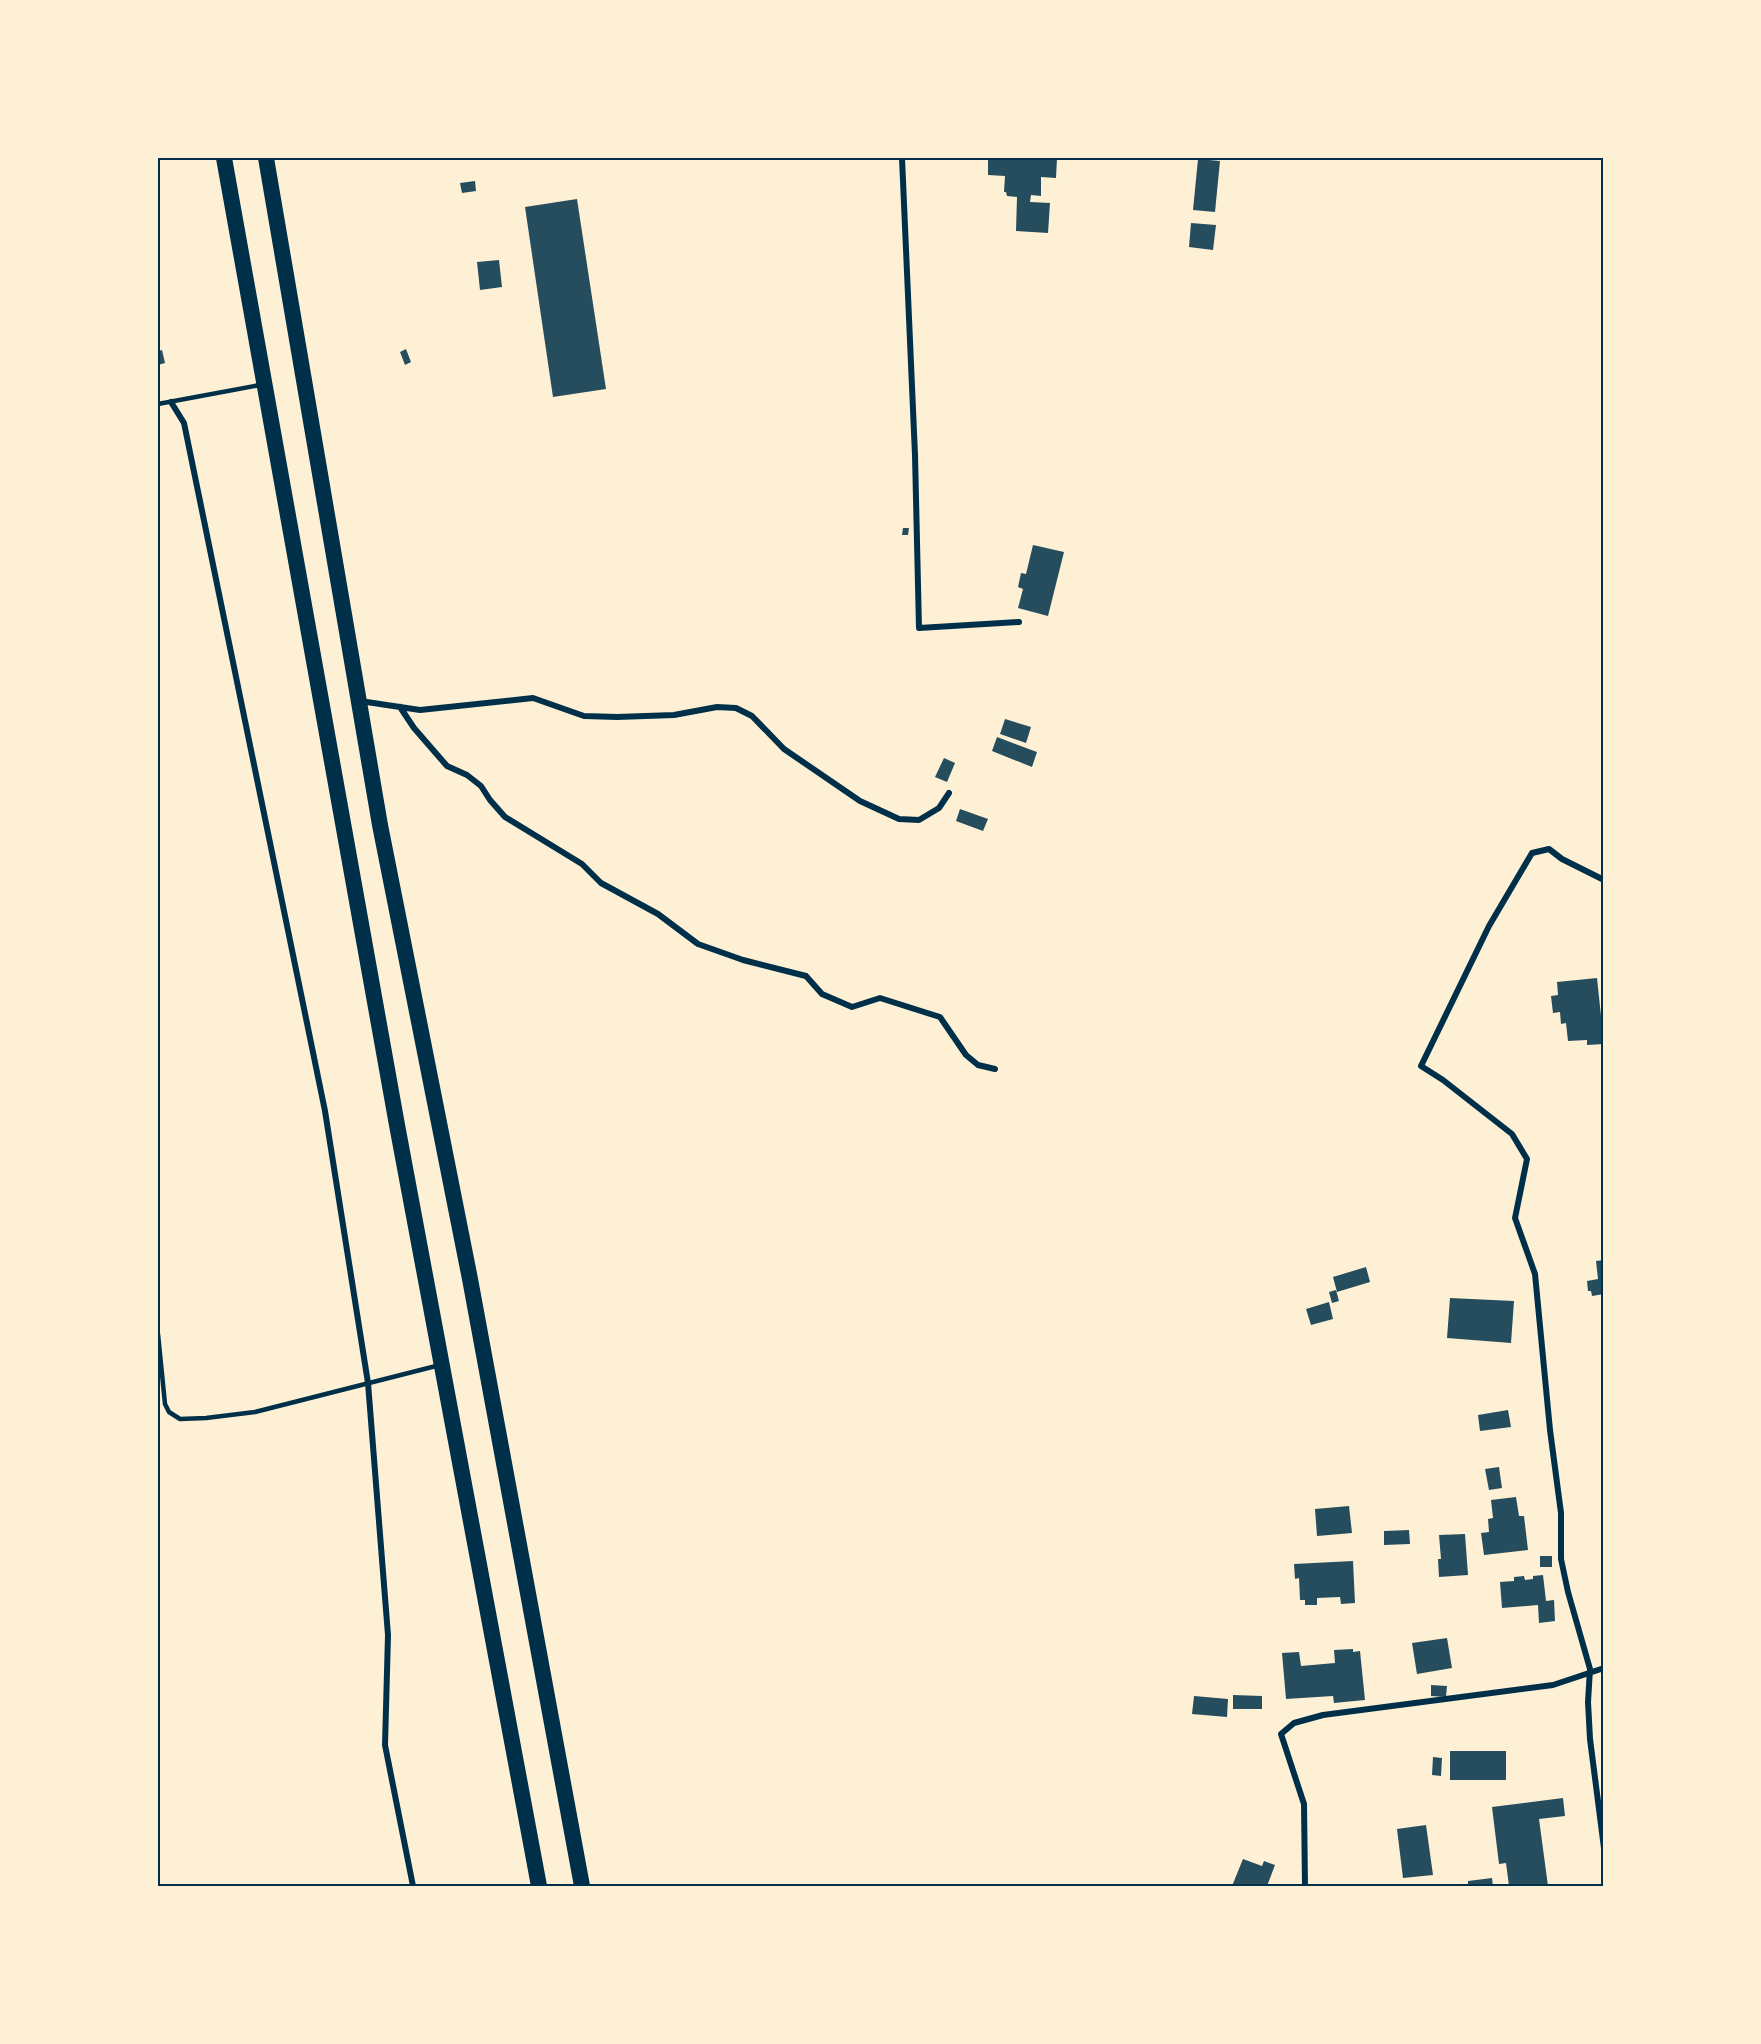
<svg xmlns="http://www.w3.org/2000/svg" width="1761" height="2044" font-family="'PT Sans',sans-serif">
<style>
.building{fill:#264d5e}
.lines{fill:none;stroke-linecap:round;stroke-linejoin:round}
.service{stroke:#003049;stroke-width:4.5}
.minor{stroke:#003049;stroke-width:6}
.trunk{stroke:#003049;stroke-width:16}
.neatline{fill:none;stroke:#003049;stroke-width:2}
</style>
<rect width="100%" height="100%" fill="#fdf0d5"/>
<path class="building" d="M988,158H1057L1056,178L1041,177V196L1031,195L1030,202L1050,203L1048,233L1016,231L1017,197L1007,196L1006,192H1004L1005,176L988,175Z
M1198,159L1220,161L1215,212L1193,210Z
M475,181L476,191L462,193L460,183Z
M577,199L606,389L553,397L525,207Z
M1191,223L1216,225L1213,250L1189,247Z
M499,260L502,287L480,290L477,262Z
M406,349L411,362L405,365L400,352Z
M162,350L165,363L158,365V351Z
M903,528H909L908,535H902Z
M1033,545L1064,552L1048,616L1018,608L1023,589L1018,587L1021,573L1026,574Z
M1005,719L1031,727L1026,743L1000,734Z
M997,737L1037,752L1032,767L992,751Z
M944,758L955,763L947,782L935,777Z
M960,809L988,819L983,831L956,821Z
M1597,978L1604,1044L1587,1045V1040L1568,1041L1566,1023L1561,1024L1560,1012L1553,1013L1551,996L1558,995L1557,982Z
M1604,1260V1294L1592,1296L1591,1291H1588L1587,1281L1598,1279L1596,1261Z
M1366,1267L1370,1282L1337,1292L1333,1277Z
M1336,1290L1339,1301L1332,1303L1329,1292Z
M1450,1298L1514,1301L1511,1343L1447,1338Z
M1329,1302L1333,1319L1311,1325L1306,1309Z
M1508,1410L1511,1427L1480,1431L1478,1415Z
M1499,1467L1502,1488L1489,1490L1485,1469Z
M1516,1497L1519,1516H1524L1528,1550L1484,1555L1481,1533L1489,1532L1488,1519L1493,1518L1491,1500Z
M1349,1506L1352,1533L1317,1536L1315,1509Z
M1409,1530L1410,1544L1384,1545V1531Z
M1465,1534L1468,1575L1439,1577L1438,1559H1441L1439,1535Z
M1540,1556H1552V1567H1540Z
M1353,1561L1355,1603L1341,1604L1340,1597L1317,1598V1605H1305V1600H1300L1299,1578L1295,1579L1294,1564Z
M1543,1575L1546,1601L1554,1600L1555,1621L1539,1623L1538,1605L1502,1608L1500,1582L1514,1581V1577L1524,1576L1525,1580L1533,1579V1576Z
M1447,1638L1452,1668L1417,1674L1412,1643Z
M1353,1649V1652L1360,1651L1365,1700L1334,1703L1333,1696L1286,1699L1282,1653L1299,1652L1301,1666L1335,1663L1334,1650Z
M1431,1685L1447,1686L1446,1697L1431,1696Z
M1233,1695L1262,1696V1709H1233Z
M1194,1696L1228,1699L1227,1717L1192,1714Z
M1450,1751H1506V1780H1450Z
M1433,1757L1442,1758L1441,1776L1432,1775Z
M1563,1798L1565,1816L1539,1819L1548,1886H1509L1506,1863L1499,1864L1492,1807Z
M1426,1825L1433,1875L1403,1878L1397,1829Z
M1243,1859L1262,1866L1264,1861L1275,1865L1267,1886H1232Z
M1492,1878L1493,1886H1468V1881Z"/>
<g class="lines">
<path class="service" d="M158,404L260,385
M158,1334L165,1404L169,1412L180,1419L206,1418L255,1412L440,1365"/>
<path class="minor" d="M902,158L915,455L919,628L1019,622
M171,402L184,423L325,1111L368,1383L388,1635L385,1745L413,1886
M360,701L420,710L533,698L584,716L617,717L674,715L717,707L736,708L752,716L784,749L860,801L899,819L919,820L939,808L949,793
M400,707L414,728L447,766L467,775L481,786L490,800L505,817L582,864L601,883L658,914L698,944L743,960L806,976L822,994L852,1007L880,998L940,1017L966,1055L978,1065L995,1069
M1604,880L1562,859L1549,849L1532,853L1489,926L1421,1066L1443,1080L1512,1134L1527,1159L1515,1218L1535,1274L1550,1430L1561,1513V1559L1568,1592L1590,1669L1588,1702L1590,1739L1604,1848
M1305,1886L1304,1804L1281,1734L1294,1723L1323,1715L1553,1685L1604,1668"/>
<path class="trunk" d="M224,158L397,1125L539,1886
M266,158L380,825L470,1279L582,1886"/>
</g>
<rect width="1761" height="2044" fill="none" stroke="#fdf0d5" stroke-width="318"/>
<rect x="159" y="159" width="1443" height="1726" class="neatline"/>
</svg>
